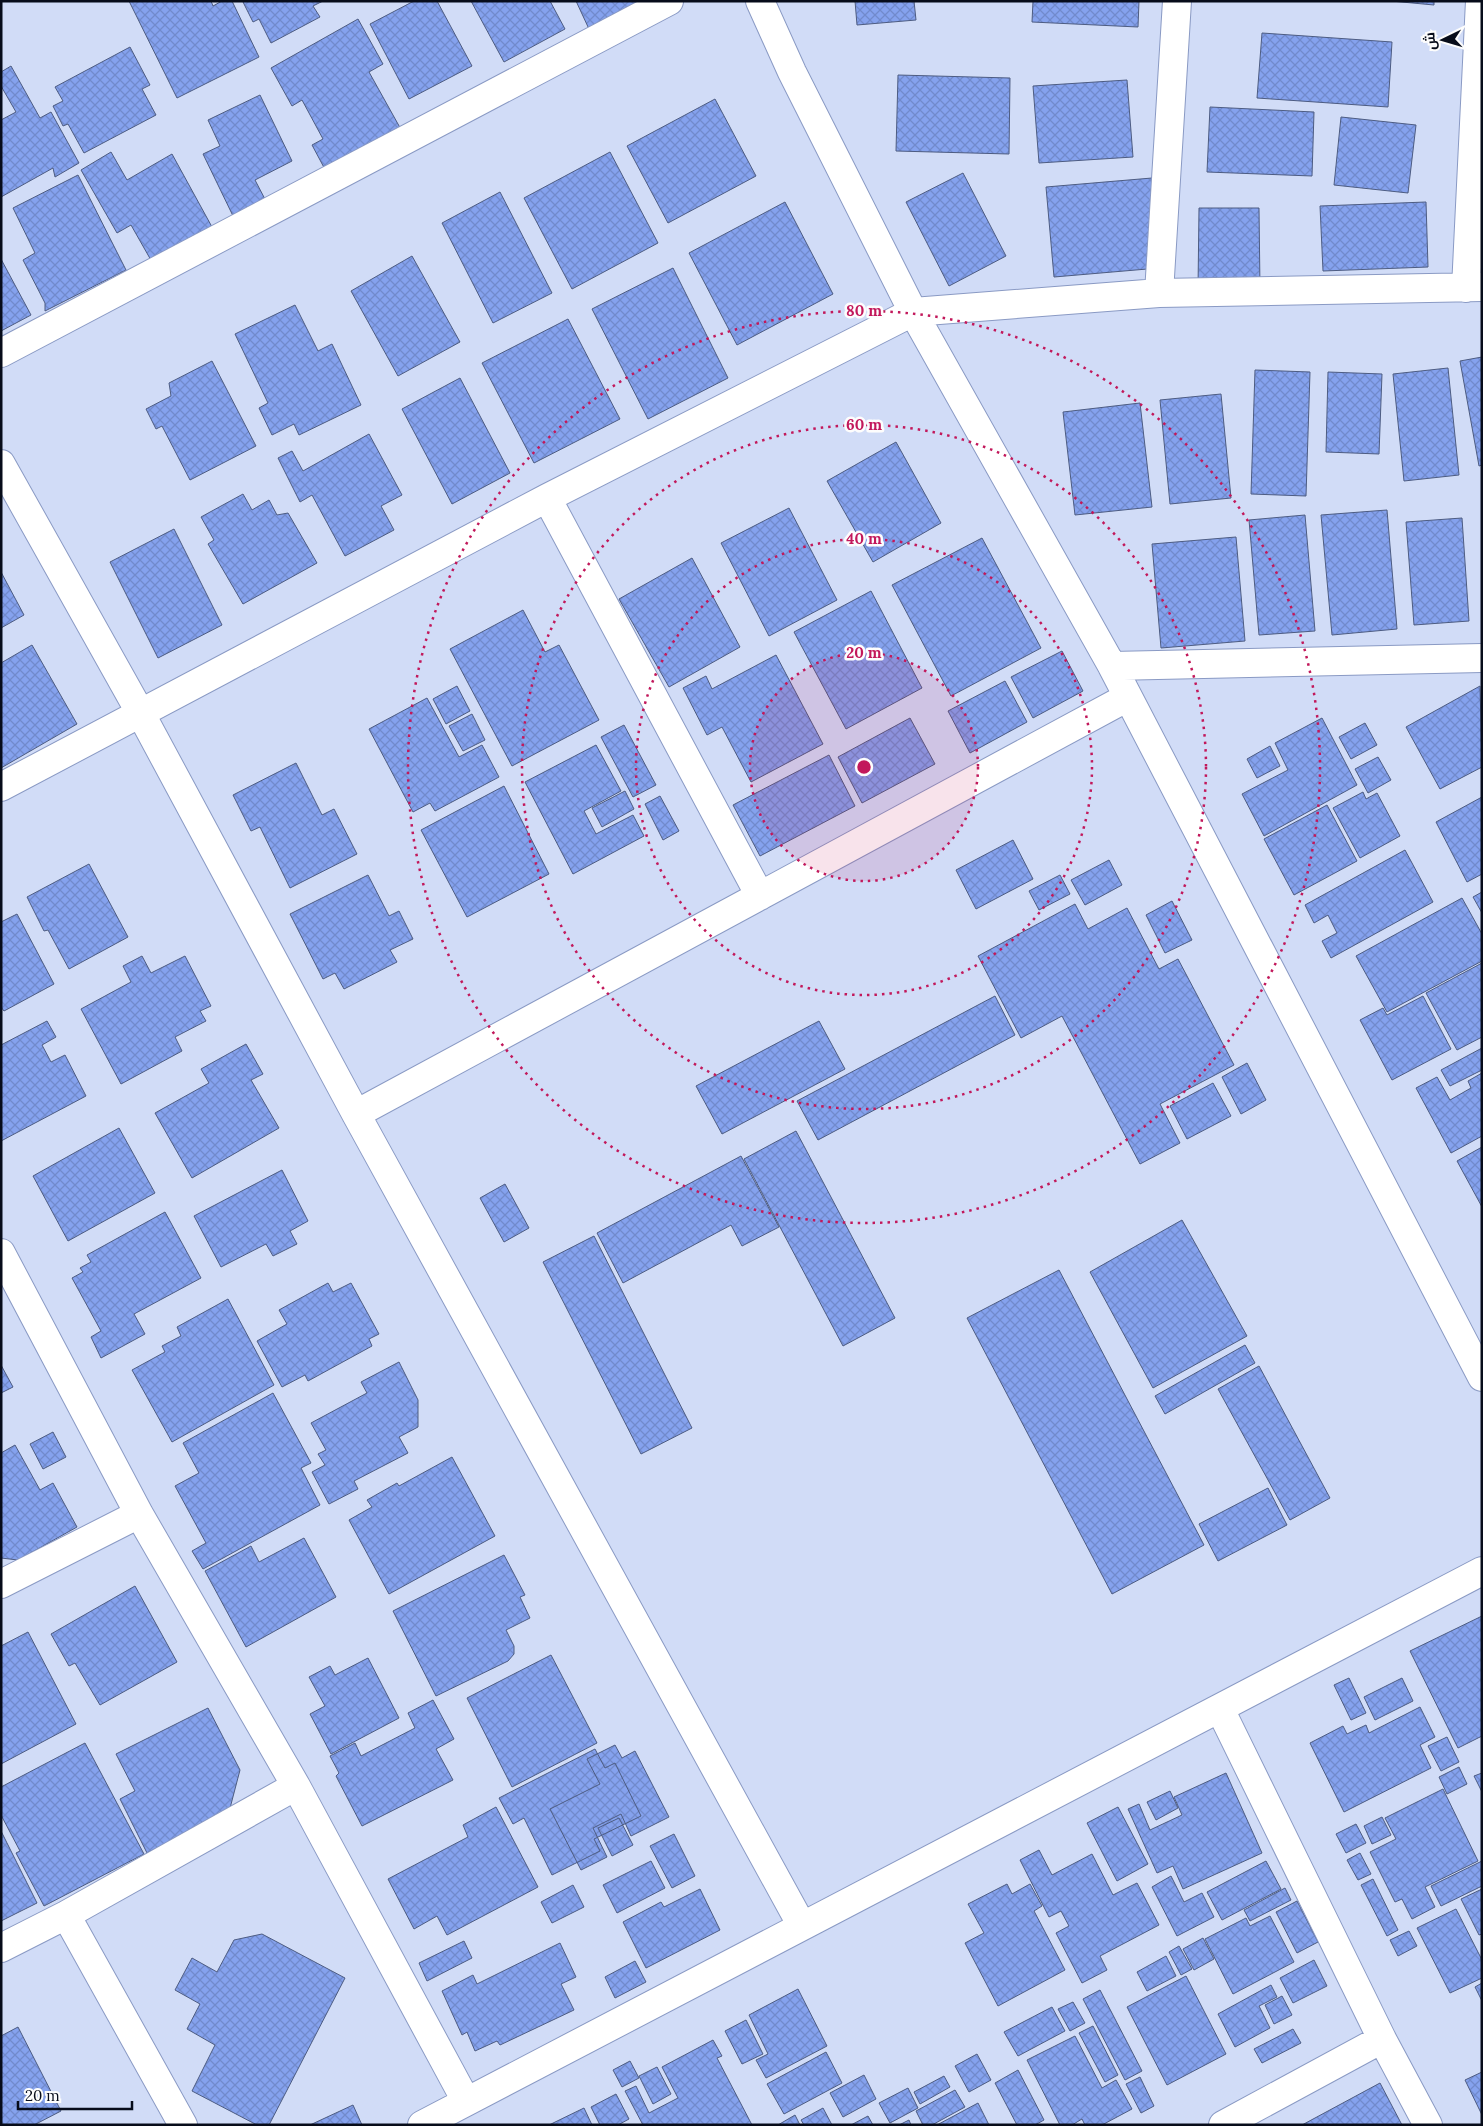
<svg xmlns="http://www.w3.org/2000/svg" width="1483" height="2126" font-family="Lora,Cairo,serif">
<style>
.building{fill:url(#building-cross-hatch);stroke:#4d5c82}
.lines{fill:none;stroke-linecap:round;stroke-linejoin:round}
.minor-casing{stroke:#8a9ac4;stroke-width:30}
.minor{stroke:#fff;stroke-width:28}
.ring{fill:none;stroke:#c2185b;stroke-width:2.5;stroke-dasharray:2.5 5}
.centre{fill:#c2185b;stroke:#fdfdfd;stroke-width:2.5}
.ring-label{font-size:15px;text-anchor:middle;font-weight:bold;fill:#c2185b;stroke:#fdfdfd;stroke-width:5;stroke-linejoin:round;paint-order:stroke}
</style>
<defs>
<pattern id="building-cross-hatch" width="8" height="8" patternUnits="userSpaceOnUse" patternTransform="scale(1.25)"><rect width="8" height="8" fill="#85a2ee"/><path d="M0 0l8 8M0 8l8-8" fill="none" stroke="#718acc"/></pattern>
</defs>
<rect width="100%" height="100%" fill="#d1dcf7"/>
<path class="building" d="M129,1H211L213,6L222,1H232L259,57L177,98Z
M245,1H323L313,6L320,17L271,43L259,19L253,22L243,2Z
M414,1H437L472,66L409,99L370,24Z
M471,1H550L565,29L504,62Z
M576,1H643L589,29Z
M855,1H914L916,20L857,25Z
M1033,1H1139L1138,27L1032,22Z
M1391,1H1434V5Z
M358,19L383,64L369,72L403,133L328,175L312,145L323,139L302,100L292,106L271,68Z
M1262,33L1392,42L1388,107L1257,98Z
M130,47L150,85L142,89L156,115L84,153L68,124L63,126L53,106L63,101L55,87Z
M11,66L40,118L51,112L79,163L55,177L53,168L1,197V120L16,112L1,86V72Z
M898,75L1010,78L1009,154L896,151Z
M1127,80L1133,157L1039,163L1033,86Z
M260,95L292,161L255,180L267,203L234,218L203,154L220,146L208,120Z
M715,99L756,176L668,223L627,146Z
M1210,107L1314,112L1312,176L1207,172Z
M1341,117L1416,125L1408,193L1334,185Z
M111,152L127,180L172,154L212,227L152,262L131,225L117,233L81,170Z
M610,152L658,243L572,289L524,198Z
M963,173L1006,256L949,286L906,202Z
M78,175L126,270L45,311V303L23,260L35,253L13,208Z
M1152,178L1159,268L1054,277L1046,187Z
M500,192L552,293L493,323L442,223Z
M785,202L833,294L737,345L689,253Z
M1426,202L1428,267L1323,271L1320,206Z
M1199,208H1259L1260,289H1198Z
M412,256L460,342L398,376L351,291Z
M1,259L31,315L1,331Z
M673,268L728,378L648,419L592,309Z
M295,305L318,351L332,344L361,405L299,435L294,424L272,435L259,408L268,403L235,334Z
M568,319L620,419L534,463L482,363Z
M1482,357V465L1479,466L1460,361Z
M212,361L256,446L190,480L162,426L156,429L146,409L171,396L169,383Z
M1448,368L1459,475L1404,481L1393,374Z
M1255,370L1310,372L1306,496L1251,494Z
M1328,372L1382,374L1379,454L1326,452Z
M460,378L510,473L452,504L402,409Z
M1221,394L1231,498L1170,504L1160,400Z
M1140,403L1152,507L1075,515L1063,412Z
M369,434L402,495L381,506L394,530L345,556L312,495L300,502L278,458L292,451L303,471Z
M896,442L941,523L873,562L827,481Z
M243,494L252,510L269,500L277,515L288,513L317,563L243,604L208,544L214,540L201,517Z
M789,508L837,600L769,636L721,543Z
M1387,510L1397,629L1332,635L1321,515Z
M1305,515L1315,631L1259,635L1249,520Z
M1462,518L1469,621L1414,625L1406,522Z
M174,529L222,625L158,658L110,562Z
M1236,537L1245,641L1161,648L1152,544Z
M982,538L1041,648L951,696L892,585Z
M692,558L740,647L669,687L619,599Z
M1,572L24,615L1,628Z
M871,591L922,688L846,729L794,632Z
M523,610L545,652L559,645L599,720L512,766L450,649Z
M32,645L77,724L1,768V663Z
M1062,651L1083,691L1033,718L1011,677Z
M776,655L823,744L751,782L722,727L707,735L683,688L706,676L712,689Z
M1005,681L1027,722L970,753L948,711Z
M457,686L470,711L446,724L433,699Z
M1480,686L1482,767L1440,789L1406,727Z
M427,698L459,757L482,745L499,777L435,811L430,803L413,812L369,729Z
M472,714L485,740L463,751L449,726Z
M910,718L935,764L862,803L838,757Z
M1322,718L1357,785L1264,836L1242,794L1288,770L1275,743Z
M1365,723L1377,745L1351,759L1339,737Z
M624,725L656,785L633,797L601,737Z
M596,745L621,791L584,811L596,834L633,815L644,836L573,874L525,782Z
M1270,746L1280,766L1257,778L1247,759Z
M829,755L855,806L760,856L733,805Z
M1378,757L1391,780L1368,793L1355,769Z
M296,763L322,815L334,809L357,854L290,888L260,827L251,831L233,795Z
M504,786L549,874L467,917L421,830Z
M625,791L634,809L602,827L592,808Z
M1363,792L1366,799L1377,793L1400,836L1360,858L1333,808Z
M660,796L679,831L663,840L645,804Z
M1482,797V874L1467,882L1436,822Z
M1327,805L1357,861L1294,895L1264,839Z
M1013,840L1033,879L976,909L956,870Z
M1405,850L1433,902L1331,958L1322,941L1337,933L1328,915L1314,923L1305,905Z
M1109,860L1122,885L1085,905L1071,880Z
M89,864L128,937L69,969L48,930L44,931L27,897Z
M368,875L389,916L399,911L413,939L390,950L397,962L344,989L335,973L323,979L290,914Z
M1060,875L1070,894L1039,910L1029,891Z
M1482,892V913L1473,897Z
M1462,898L1482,934V961L1387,1012L1356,956Z
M1172,901L1192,940L1165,953L1146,915Z
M1075,904L1088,929L1127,908L1159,969L1178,959L1234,1065L1160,1104L1180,1143L1140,1164L1062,1016L1021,1038L978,956Z
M17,914L54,984L4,1011L1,1007V922Z
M142,956L151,973L185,956L211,1006L200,1011L206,1021L175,1037L182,1051L121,1084L81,1009L131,982L123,966Z
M1482,963V1037L1457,1050L1426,993Z
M995,996L1015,1035L818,1140L797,1101Z
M1423,996L1451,1049L1392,1080L1360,1020L1383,1008L1387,1015Z
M47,1021L56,1037L42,1045L51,1062L65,1055L86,1096L1,1141V1045Z
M819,1021L845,1069L722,1134L696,1086Z
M246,1044L263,1074L251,1080L279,1128L192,1178L155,1113L209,1083L201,1069Z
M1482,1048V1070L1450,1086L1441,1070Z
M1247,1063L1266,1100L1241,1114L1222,1077Z
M1482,1073V1136L1451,1153L1416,1088L1437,1077L1450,1100L1471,1088L1468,1081Z
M1213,1083L1231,1116L1187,1139L1170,1106Z
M119,1128L155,1193L68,1241L33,1176Z
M796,1131L895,1318L843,1346L744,1159Z
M1482,1147V1207L1457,1161Z
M741,1156L779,1227L742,1246L731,1225L623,1283L597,1233Z
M282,1170L308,1221L290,1231L297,1244L273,1256L266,1244L221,1267L194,1216Z
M505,1184L529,1228L504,1242L480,1198Z
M165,1212L201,1278L134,1314L145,1334L101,1358L91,1337L101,1331L72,1278L83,1272L80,1268L91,1262L87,1255Z
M1182,1220L1247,1336L1153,1388L1090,1272Z
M594,1236L692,1428L641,1454L543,1262Z
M1059,1270L1204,1545L1112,1594L967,1318Z
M328,1283L333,1292L351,1283L379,1334L369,1339L372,1346L308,1381L305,1375L282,1387L257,1341L287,1324L279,1310Z
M228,1299L274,1385L172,1442L132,1370L165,1352L162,1346L181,1336L177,1327Z
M1245,1345L1255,1363L1165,1414L1155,1396Z
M399,1362L418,1400V1427L399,1437L408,1453L354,1481L358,1489L329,1504L312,1472L325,1465L318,1454L326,1450L311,1423L367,1393L361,1382Z
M1,1365L13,1387L1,1393Z
M1259,1366L1330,1498L1290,1520L1218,1389Z
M273,1393L311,1463L301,1468L320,1505L203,1569L192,1551L206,1543L175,1486L199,1473L183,1443Z
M53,1432L66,1457L43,1469L30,1444Z
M15,1445L40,1490L53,1483L77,1527L18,1560L1,1558V1453Z
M452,1457L495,1536L389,1594L349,1520L372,1507L367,1500L397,1483L399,1486Z
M1268,1488L1287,1525L1218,1561L1199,1524Z
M304,1538L336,1597L246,1647L205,1571L251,1546L259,1562Z
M504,1555L525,1595L520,1597L530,1618L506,1630L514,1646V1654L508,1661L436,1696L393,1611Z
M135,1586L177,1662L100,1705L75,1663L69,1666L51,1634Z
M1482,1616V1736L1458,1748L1410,1651Z
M28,1632L76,1724L1,1764V1646Z
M551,1655L597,1743L512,1787L467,1698Z
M368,1658L399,1718L331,1754L310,1714L325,1706L309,1677L330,1666L335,1675Z
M1349,1678L1366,1713L1351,1720L1334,1685Z
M1402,1678L1413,1701L1375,1720L1364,1697Z
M433,1700L454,1739L436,1749L453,1780L362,1826L336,1776L339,1773L330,1756L355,1743L361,1756L415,1728L408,1713Z
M1420,1707L1435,1737L1420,1745L1431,1768L1344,1812L1310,1743L1343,1726L1347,1734L1366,1725L1369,1733Z
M208,1708L240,1770L229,1812L147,1853L120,1799L135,1791L116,1754Z
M1447,1737L1459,1762L1441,1771L1428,1746Z
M85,1743L144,1854L44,1906L16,1853L20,1851L1,1815V1787Z
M615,1745L622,1758L635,1751L669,1817L631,1836L621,1814L593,1828L607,1857L581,1870L550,1809L600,1784L587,1759Z
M595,1749L605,1768L615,1763L641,1816L594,1839L600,1851L552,1875L524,1818L513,1824L499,1798Z
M1459,1767L1467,1784L1447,1794L1439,1777Z
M1226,1773L1262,1853L1183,1889L1173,1866L1157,1873L1128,1809L1139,1804L1150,1830L1182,1815L1174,1797Z
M1482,1773V1792L1474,1776Z
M1443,1789L1478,1861L1425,1887L1435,1907L1412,1919L1402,1899L1395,1902L1370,1852L1396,1839L1385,1818Z
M1170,1791L1178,1808L1156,1820L1147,1802Z
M496,1807L538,1887L447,1935L437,1916L414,1929L388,1879L468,1837L463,1825Z
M1118,1807L1148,1864L1117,1881L1087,1823Z
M1382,1817L1391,1835L1372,1844L1364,1826Z
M619,1818L633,1845L612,1856L598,1828Z
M1356,1824L1366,1843L1346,1853L1336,1834Z
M1,1831L37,1903L1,1921Z
M674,1834L695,1876L672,1888L650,1846Z
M1039,1850L1052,1875L1092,1854L1113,1895L1137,1883L1159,1925L1100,1956L1107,1970L1082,1983L1056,1933L1069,1926L1061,1911L1049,1917L1020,1860Z
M1360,1853L1371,1874L1358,1880L1347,1860Z
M651,1861L665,1888L617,1913L603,1885Z
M1266,1861L1281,1889L1222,1920L1207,1892Z
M1482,1861V1886L1441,1906L1431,1886Z
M1171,1876L1184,1902L1202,1893L1214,1917L1177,1936L1152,1887Z
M1373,1879L1398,1930L1387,1936L1361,1885Z
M1007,1884L1012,1894L1030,1884L1042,1906L1034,1911L1065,1970L998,2006L965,1943L984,1933L968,1904Z
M573,1885L584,1907L552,1923L541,1902Z
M1285,1888L1291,1900L1250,1921L1244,1910Z
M700,1889L720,1930L646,1968L623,1922L661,1902L664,1907Z
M1482,1889V1934L1479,1935L1461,1899Z
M1297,1901L1318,1942L1297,1953L1276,1912Z
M1456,1909L1482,1960V1978L1450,1993L1417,1928Z
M1270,1916L1294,1962L1233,1994L1205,1939L1246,1918L1250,1926Z
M1409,1931L1417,1946L1398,1956L1390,1940Z
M262,1934L345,1978L269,2125H257L192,2091L215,2045L187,2029L200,2004L175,1990L192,1958L217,1972L234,1940Z
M1203,1938L1214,1959L1194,1970L1183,1949Z
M464,1941L472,1958L427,1981L419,1963Z
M560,1943L576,1977L561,1984L574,2010L500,2045L497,2041L475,2051L467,2032L462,2035L442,1991L473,1975L477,1984Z
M1179,1946L1192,1969L1181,1975L1169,1952Z
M1166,1956L1176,1976L1147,1991L1137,1972Z
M1314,1960L1327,1986L1293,2003L1280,1978Z
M635,1961L646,1982L615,1998L605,1977Z
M1186,1976L1226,2054L1167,2085L1127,2007Z
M1482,1983V2001L1475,1987Z
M1271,1985L1277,1997L1259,2006L1270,2028L1235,2047L1218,2014Z
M798,1989L827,2046L766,2078L756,2060L768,2054L749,2015Z
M1100,1990L1142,2071L1125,2080L1083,1999Z
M1282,1996L1292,2015L1274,2024L1265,2005Z
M1073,2002L1085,2023L1070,2031L1058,2009Z
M1052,2007L1065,2031L1018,2056L1004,2032Z
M746,2020L763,2054L742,2064L725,2031Z
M1093,2026L1118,2075L1105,2082L1079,2033Z
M18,2027L61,2111L34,2125H1V2036Z
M1293,2029L1301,2043L1262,2063L1254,2049Z
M1075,2036L1102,2088L1116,2080L1132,2109L1102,2125H1085L1082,2119L1072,2125H1060L1027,2060Z
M713,2040L722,2056L717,2058L752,2125H643L625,2091L636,2086L649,2113L678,2098L662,2067Z
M826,2052L842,2083L784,2114L767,2084Z
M977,2054L991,2080L969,2092L955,2066Z
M630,2061L639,2078L622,2087L613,2070Z
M657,2067L671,2094L653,2104L639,2076Z
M1018,2070L1044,2120L1035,2125H1017L995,2083Z
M1482,2072V2115L1465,2080Z
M864,2075L876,2099L843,2117L830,2093Z
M944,2076L950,2087L920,2104L914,2092Z
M1140,2077L1154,2106L1141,2113L1126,2084Z
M1380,2083L1402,2125H1302Z
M908,2088L918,2108L890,2123L879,2103Z
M955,2090L965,2107L932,2125H923L916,2111Z
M616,2094L629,2119L618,2125H600L591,2107Z
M978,2103L989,2125H937Z
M353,2105L362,2125H310Z
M584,2108L592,2125H549Z
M823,2108L832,2125H804L801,2120Z
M795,2115L800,2125H778Z
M868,2116L873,2125H851Z
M909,2120L911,2125H899Z"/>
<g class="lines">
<defs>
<path id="minor" d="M760,1L792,72L913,312L1112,666L1482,1377
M1466,288L1480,1
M1159,293L1177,1
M1,353L669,1
M1,464L141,714L356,1114L802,1926
M547,498L760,896
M1112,666L1482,658
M1,787L547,498L913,312L1159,293L1482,287
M356,1114L1128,697
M1,1253L139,1514L296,1786L466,2101
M1,1584L139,1514
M1220,1709L1382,2039L1428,2125
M66,1915L183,2125
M1,1948L66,1915L296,1786
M422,2125L1482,1571
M1223,2125L1382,2039"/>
</defs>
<use href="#minor" class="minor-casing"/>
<use href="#minor" class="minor"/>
</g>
<circle cx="864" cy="767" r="114" fill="#c2185b" fill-opacity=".12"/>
<g class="ring">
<circle cx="864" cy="767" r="114"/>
<circle cx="864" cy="767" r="228"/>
<circle cx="864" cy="767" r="342"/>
<circle cx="864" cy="767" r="456"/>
</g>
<circle cx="864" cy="767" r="8" class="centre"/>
<g class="ring-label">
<text x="864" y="316">80 m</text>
<text x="864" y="430">60 m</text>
<text x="864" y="544">40 m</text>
<text x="864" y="658">20 m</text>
</g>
<rect width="1483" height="2126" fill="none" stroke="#070c1a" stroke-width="5"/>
<g transform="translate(1443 40) rotate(265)" stroke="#fdfdfd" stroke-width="4" paint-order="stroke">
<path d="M0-4L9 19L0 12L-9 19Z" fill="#070c1a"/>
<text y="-8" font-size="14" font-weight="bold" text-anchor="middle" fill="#070c1a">ش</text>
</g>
<path d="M18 2101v8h114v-8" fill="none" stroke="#070c1a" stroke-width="2.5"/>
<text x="25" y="2101" font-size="15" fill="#070c1a" stroke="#fdfdfd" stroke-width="4" paint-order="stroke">20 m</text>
</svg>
